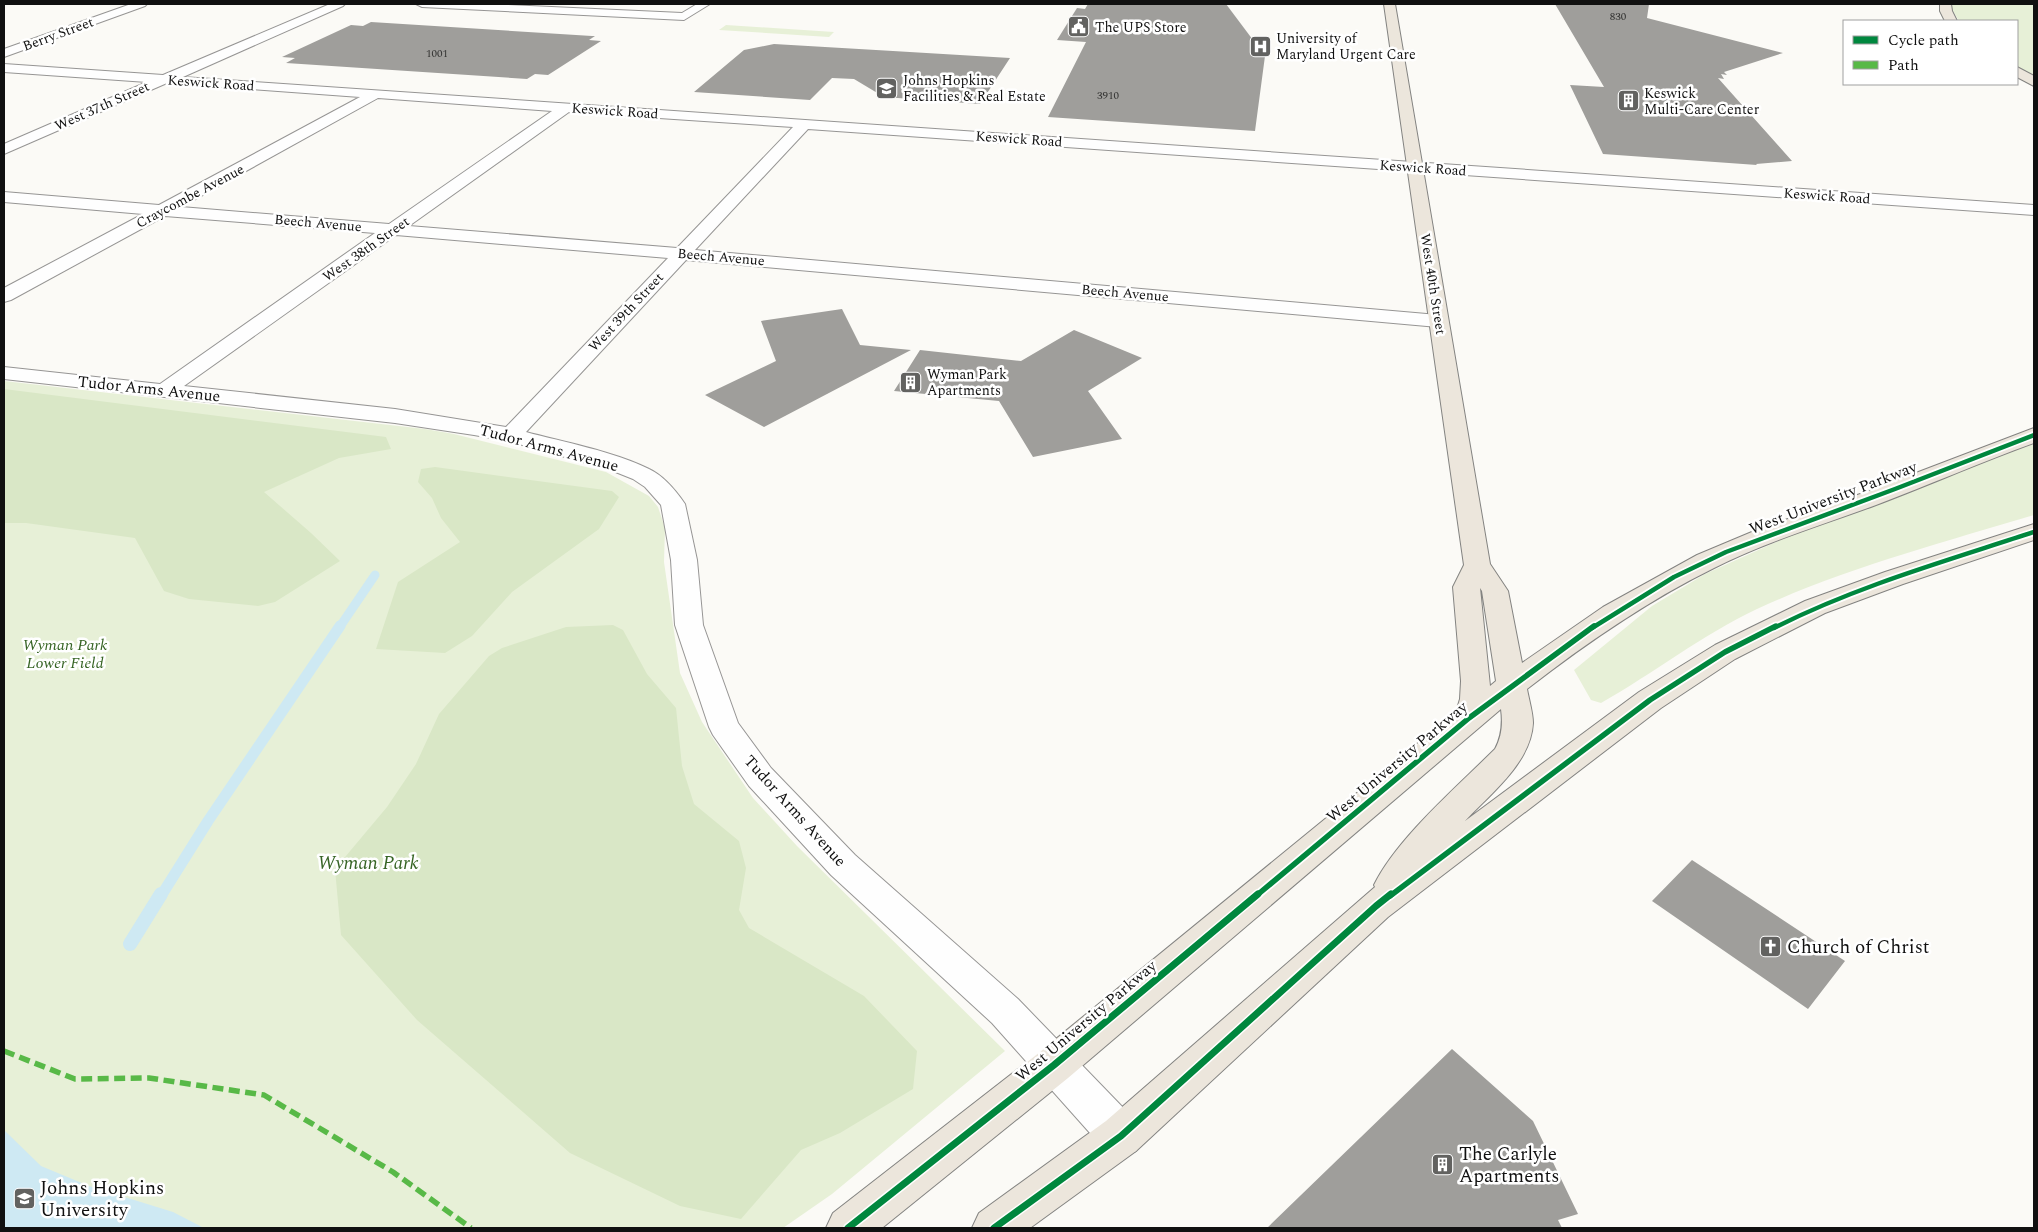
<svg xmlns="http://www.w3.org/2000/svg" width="2038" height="1232" font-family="Spectral,serif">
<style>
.green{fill:#e7f0d7}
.forest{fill:#d9e7c6}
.water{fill:#cee9f3}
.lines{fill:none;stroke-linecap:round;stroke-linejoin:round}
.stream-far2{stroke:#cee9f3;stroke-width:9}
.stream-far1{stroke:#cee9f3;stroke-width:11}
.stream{stroke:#cee9f3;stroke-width:14}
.building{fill:#9f9e9b}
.minor-casing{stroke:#969594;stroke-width:2}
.major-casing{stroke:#838381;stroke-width:2}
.minor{fill:#fefefe;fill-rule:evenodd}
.major{fill:#ece6dc;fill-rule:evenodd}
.quiet{stroke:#58b947;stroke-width:5.5;stroke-dasharray:11 5.5;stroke-linecap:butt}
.cycleway-far2-casing{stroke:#fff;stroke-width:8}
.cycleway-far1-casing{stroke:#fff;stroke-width:9}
.cycleway-casing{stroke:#fff;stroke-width:10}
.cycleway-far2{stroke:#00873e;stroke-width:4.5}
.cycleway-far1{stroke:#00873e;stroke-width:5.5}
.cycleway{stroke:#00873e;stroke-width:7}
.labels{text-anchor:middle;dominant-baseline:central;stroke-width:5;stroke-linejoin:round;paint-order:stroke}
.far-number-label{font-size:11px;fill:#343433}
.far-poi-label{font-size:14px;fill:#101010;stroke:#fff;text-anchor:start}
.far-street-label{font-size:14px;fill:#101010;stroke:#fff}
.street-label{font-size:16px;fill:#101010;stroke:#fff}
.park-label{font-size:16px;font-style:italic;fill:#366424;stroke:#fff}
.near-park-label{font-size:19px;font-style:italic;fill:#366424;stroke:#fff}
.near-poi-label{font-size:19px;fill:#101010;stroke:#fff;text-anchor:start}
</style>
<rect width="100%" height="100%" fill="#fbfaf6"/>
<path class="green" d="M1953,4H2034V77L2017,66V21H1959L1951,8Z
M726,25L834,32L829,37L719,30Z
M4,381L425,429L454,434L606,472L649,496L658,507L665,528L664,562L680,673L702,722L753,798L797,846L1005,1051L832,1194L783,1228H106L4,1184Z
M2034,444V515C1941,543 1846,568 1757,609C1702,635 1654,673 1601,703L1591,700L1574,670L1652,606L1705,574L1796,533L1987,459Z"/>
<path class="forest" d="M4,389L386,437L391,449L339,458L264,492L311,533L340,561L275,602L258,606L189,599L164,591L135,538L26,523H4Z
M435,467L612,491L619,497L599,529L512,592L472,636L445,653L376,649L398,582L460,542L441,518L432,498L418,482L421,469Z
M613,625L623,630L647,674L676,708L682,766L694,804L739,841L746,868L739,910L749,928L864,996L917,1051L913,1089L840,1133L801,1150L741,1219L680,1206L570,1153L417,1020L341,935L335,869L387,807L416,764L439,714L489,656L502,648L566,627Z"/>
<path class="water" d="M4,1130L41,1166L89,1186L173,1212L204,1228H4Z"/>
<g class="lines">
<path class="stream-far2" d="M339,628L375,575"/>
<path class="stream-far1" d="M161,896L208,821L340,626"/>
<path class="stream" d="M130,944L161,894"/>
</g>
<path class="building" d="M1088,4H1226L1265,56L1255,131L1048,117L1086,42L1057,40L1077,8L1085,9Z
M1555,4H1649L1647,18L1783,53L1724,72L1727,75L1721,74L1724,79L1718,78L1792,161L1756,164L1757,165L1603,154L1570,85L1604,87Z
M371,22L592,36H595L589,40L601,41L548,75L535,74L527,79L286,63L295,58L282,57L351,25L363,26Z
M774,44L893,51L1010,58L980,104L884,97L854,79L832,78L810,100L694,92L744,50Z
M842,309L860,345L911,350L764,427L705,395L776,361L761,321Z
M1074,330L1142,358L1088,391L1122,439L1033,457L999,401L894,391L920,350L1021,361Z
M1692,860L1845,961L1808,1009L1652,901Z
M1452,1049L1533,1121L1578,1214L1558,1220L1562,1228H1267Z"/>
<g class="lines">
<defs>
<path id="minor" d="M131,4H147L145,6L4,57V49Z
M330,4H345L343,6L183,77L2034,205V215L808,129L695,250L1438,315L1445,317L1448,321L1445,325L1438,327L686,260L526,432C563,442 616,452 649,469C664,476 676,491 685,504L697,560L703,625L738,723L771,768L855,855L1018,999L1136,1121L1142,1136L1136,1151L1121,1157L1106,1151L992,1023L831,875L749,786L713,735L709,727L675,625L671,560L661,505L645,487L633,479L608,469L508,441L474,435L395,423L4,379V367L160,384L375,233L165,216L11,300L4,302V288L143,214L4,202V192L159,205L360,97L167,83L4,154V144L147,82L4,72V64L163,75ZM378,98L552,111L389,224L181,207ZM569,112L793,127L677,248L409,226ZM396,235L668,258L506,427L395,409L184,386Z
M416,4H486L682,13L697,4H710L684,20L422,7Z"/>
<path id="major" d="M1384,4H1395L1490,564L1508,591L1522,663L1603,607L1697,555L1759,529L1866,492L2034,428V443C1981,462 1929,485 1876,505C1822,525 1765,542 1714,568C1647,601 1586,643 1527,689C1529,700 1533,713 1533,723C1531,763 1490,794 1465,821L1639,692L1715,645L1805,601L1885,572L2034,524V540L1903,584L1825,613L1735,659L1661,708L1388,917L1136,1151L1030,1228H972L979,1213L1106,1121L1375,887L1374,885C1397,838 1458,786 1495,749C1502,736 1503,724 1501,709L1068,1078L882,1228H826L833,1213L1040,1052L1456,712L1460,699L1461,681L1453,587L1464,565ZM1480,588L1482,591L1496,681L1490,686Z
M1940,4H1951L1952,11L1957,21H1945L1940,11Z
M2017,67L2034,76V86L2017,77Z"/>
</defs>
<use href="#minor" class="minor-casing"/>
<use href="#major" class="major-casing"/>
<use href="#minor" class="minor"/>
<use href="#major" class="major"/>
<path class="quiet" d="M4,1051L75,1079L149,1078L264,1095L393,1172L471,1228"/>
<defs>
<path id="cycleway-far2" d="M1592,628L1674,577L1726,552L1895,489L2034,435
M1774,628C1857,586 1946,561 2034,532"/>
<path id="cycleway-far1" d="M1256,896L1469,718L1594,626
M1390,896L1650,700L1725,652L1776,626"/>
<path id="cycleway" d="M848,1228L1054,1065L1258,894
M994,1228L1121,1136L1376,906L1391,894"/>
</defs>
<use href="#cycleway-far2" class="cycleway-far2-casing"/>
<use href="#cycleway-far1" class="cycleway-far1-casing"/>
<use href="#cycleway" class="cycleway-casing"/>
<use href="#cycleway-far2" class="cycleway-far2"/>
<use href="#cycleway-far1" class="cycleway-far1"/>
<use href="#cycleway" class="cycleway"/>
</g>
<defs>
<symbol id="civic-square" viewBox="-11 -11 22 22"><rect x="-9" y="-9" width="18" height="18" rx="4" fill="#626260" stroke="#fff"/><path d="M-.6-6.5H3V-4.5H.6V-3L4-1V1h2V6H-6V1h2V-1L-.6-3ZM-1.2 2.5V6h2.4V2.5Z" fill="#fff"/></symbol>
<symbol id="hospital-square" viewBox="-11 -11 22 22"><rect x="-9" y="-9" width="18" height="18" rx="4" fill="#626260" stroke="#fff"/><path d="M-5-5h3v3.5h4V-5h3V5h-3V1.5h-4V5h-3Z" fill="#fff"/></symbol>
<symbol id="university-square" viewBox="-11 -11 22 22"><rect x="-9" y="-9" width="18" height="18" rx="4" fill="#626260" stroke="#fff"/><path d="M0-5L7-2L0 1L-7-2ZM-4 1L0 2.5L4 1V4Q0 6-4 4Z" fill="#fff"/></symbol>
<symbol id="building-square" viewBox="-11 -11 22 22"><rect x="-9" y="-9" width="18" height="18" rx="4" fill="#626260" stroke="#fff"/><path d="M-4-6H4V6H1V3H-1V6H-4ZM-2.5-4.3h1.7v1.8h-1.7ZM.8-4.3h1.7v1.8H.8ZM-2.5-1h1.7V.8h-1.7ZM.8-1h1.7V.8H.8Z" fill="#fff"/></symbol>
<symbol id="church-square" viewBox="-11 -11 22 22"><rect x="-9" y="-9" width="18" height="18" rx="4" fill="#626260" stroke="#fff"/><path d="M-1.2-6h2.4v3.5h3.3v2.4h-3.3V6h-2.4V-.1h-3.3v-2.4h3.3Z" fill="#fff"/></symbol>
</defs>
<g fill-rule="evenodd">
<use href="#civic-square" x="1066" y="14" width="25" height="25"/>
<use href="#hospital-square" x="1248" y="34" width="25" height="25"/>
<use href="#university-square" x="874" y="76" width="25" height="25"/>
<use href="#building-square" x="1616" y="88" width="25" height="25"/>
<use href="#building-square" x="898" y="370" width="25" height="25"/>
<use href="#church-square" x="1758" y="934" width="25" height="25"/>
<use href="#building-square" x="1430" y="1152" width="25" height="25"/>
<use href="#university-square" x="12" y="1186" width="25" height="25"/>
</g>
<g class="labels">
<g class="far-number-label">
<text x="1618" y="16">830</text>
<text x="437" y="53">1001</text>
<text x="1108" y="95">3910</text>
</g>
<g class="far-poi-label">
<text x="1095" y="27">The UPS Store</text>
<text x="1276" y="38">University of<tspan x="1276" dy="16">Maryland Urgent Care</tspan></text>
<text x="903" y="80">Johns Hopkins<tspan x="903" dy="16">Facilities &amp; Real Estate</tspan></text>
<text x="1644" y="93">Keswick<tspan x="1644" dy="16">Multi-Care Center</tspan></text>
<text x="927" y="374">Wyman Park<tspan x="927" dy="16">Apartments</tspan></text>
</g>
<g class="far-street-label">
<text transform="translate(58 34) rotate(-20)">Berry Street</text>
<text transform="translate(211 83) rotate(4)">Keswick Road</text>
<text transform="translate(102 106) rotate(-24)">West 37th Street</text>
<text transform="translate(615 111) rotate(4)">Keswick Road</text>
<text transform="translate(1019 139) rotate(4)">Keswick Road</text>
<text transform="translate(1423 168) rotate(4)">Keswick Road</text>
<text transform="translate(190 196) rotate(-28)">Craycombe Avenue</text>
<text transform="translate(1827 196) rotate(4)">Keswick Road</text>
<text transform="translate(318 223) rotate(5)">Beech Avenue</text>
<text transform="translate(366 249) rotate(-35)">West 38th Street</text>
<text transform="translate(721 257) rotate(5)">Beech Avenue</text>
<text transform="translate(1433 284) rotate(81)">West 40th Street</text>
<text transform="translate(1125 293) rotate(5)">Beech Avenue</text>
<text transform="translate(626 312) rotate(-47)">West 39th Street</text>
</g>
<g class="street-label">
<text transform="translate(149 389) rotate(6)">Tudor Arms Avenue</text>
<text transform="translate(549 448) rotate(15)">Tudor Arms Avenue</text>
<text transform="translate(1833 498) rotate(-21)">West University Parkway</text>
<text transform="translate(1397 762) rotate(-40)">West University Parkway</text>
<text transform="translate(795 811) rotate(48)">Tudor Arms Avenue</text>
<text transform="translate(1086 1021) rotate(-40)">West University Parkway</text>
</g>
<g class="park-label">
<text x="65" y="645">Wyman Park<tspan x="65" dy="18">Lower Field</tspan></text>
</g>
<g class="near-park-label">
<text x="368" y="863">Wyman Park</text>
</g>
<g class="near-poi-label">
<text x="1787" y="947">Church of Christ</text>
<text x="1459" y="1154">The Carlyle<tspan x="1459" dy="22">Apartments</tspan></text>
<text x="40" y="1188">Johns Hopkins<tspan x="40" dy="22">University</tspan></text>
</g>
</g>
<rect width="2038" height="1232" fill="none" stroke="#101010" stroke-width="10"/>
<rect x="1843" y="20" width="175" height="65" fill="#ffffff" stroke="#9f9f9f"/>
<rect x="1853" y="36" width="25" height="8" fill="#00873e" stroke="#9f9f9f"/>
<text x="1888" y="45" font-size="15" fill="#101010">Cycle path</text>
<rect x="1853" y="61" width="25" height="8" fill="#58b947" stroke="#9f9f9f"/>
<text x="1888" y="70" font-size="15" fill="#101010">Path</text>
</svg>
